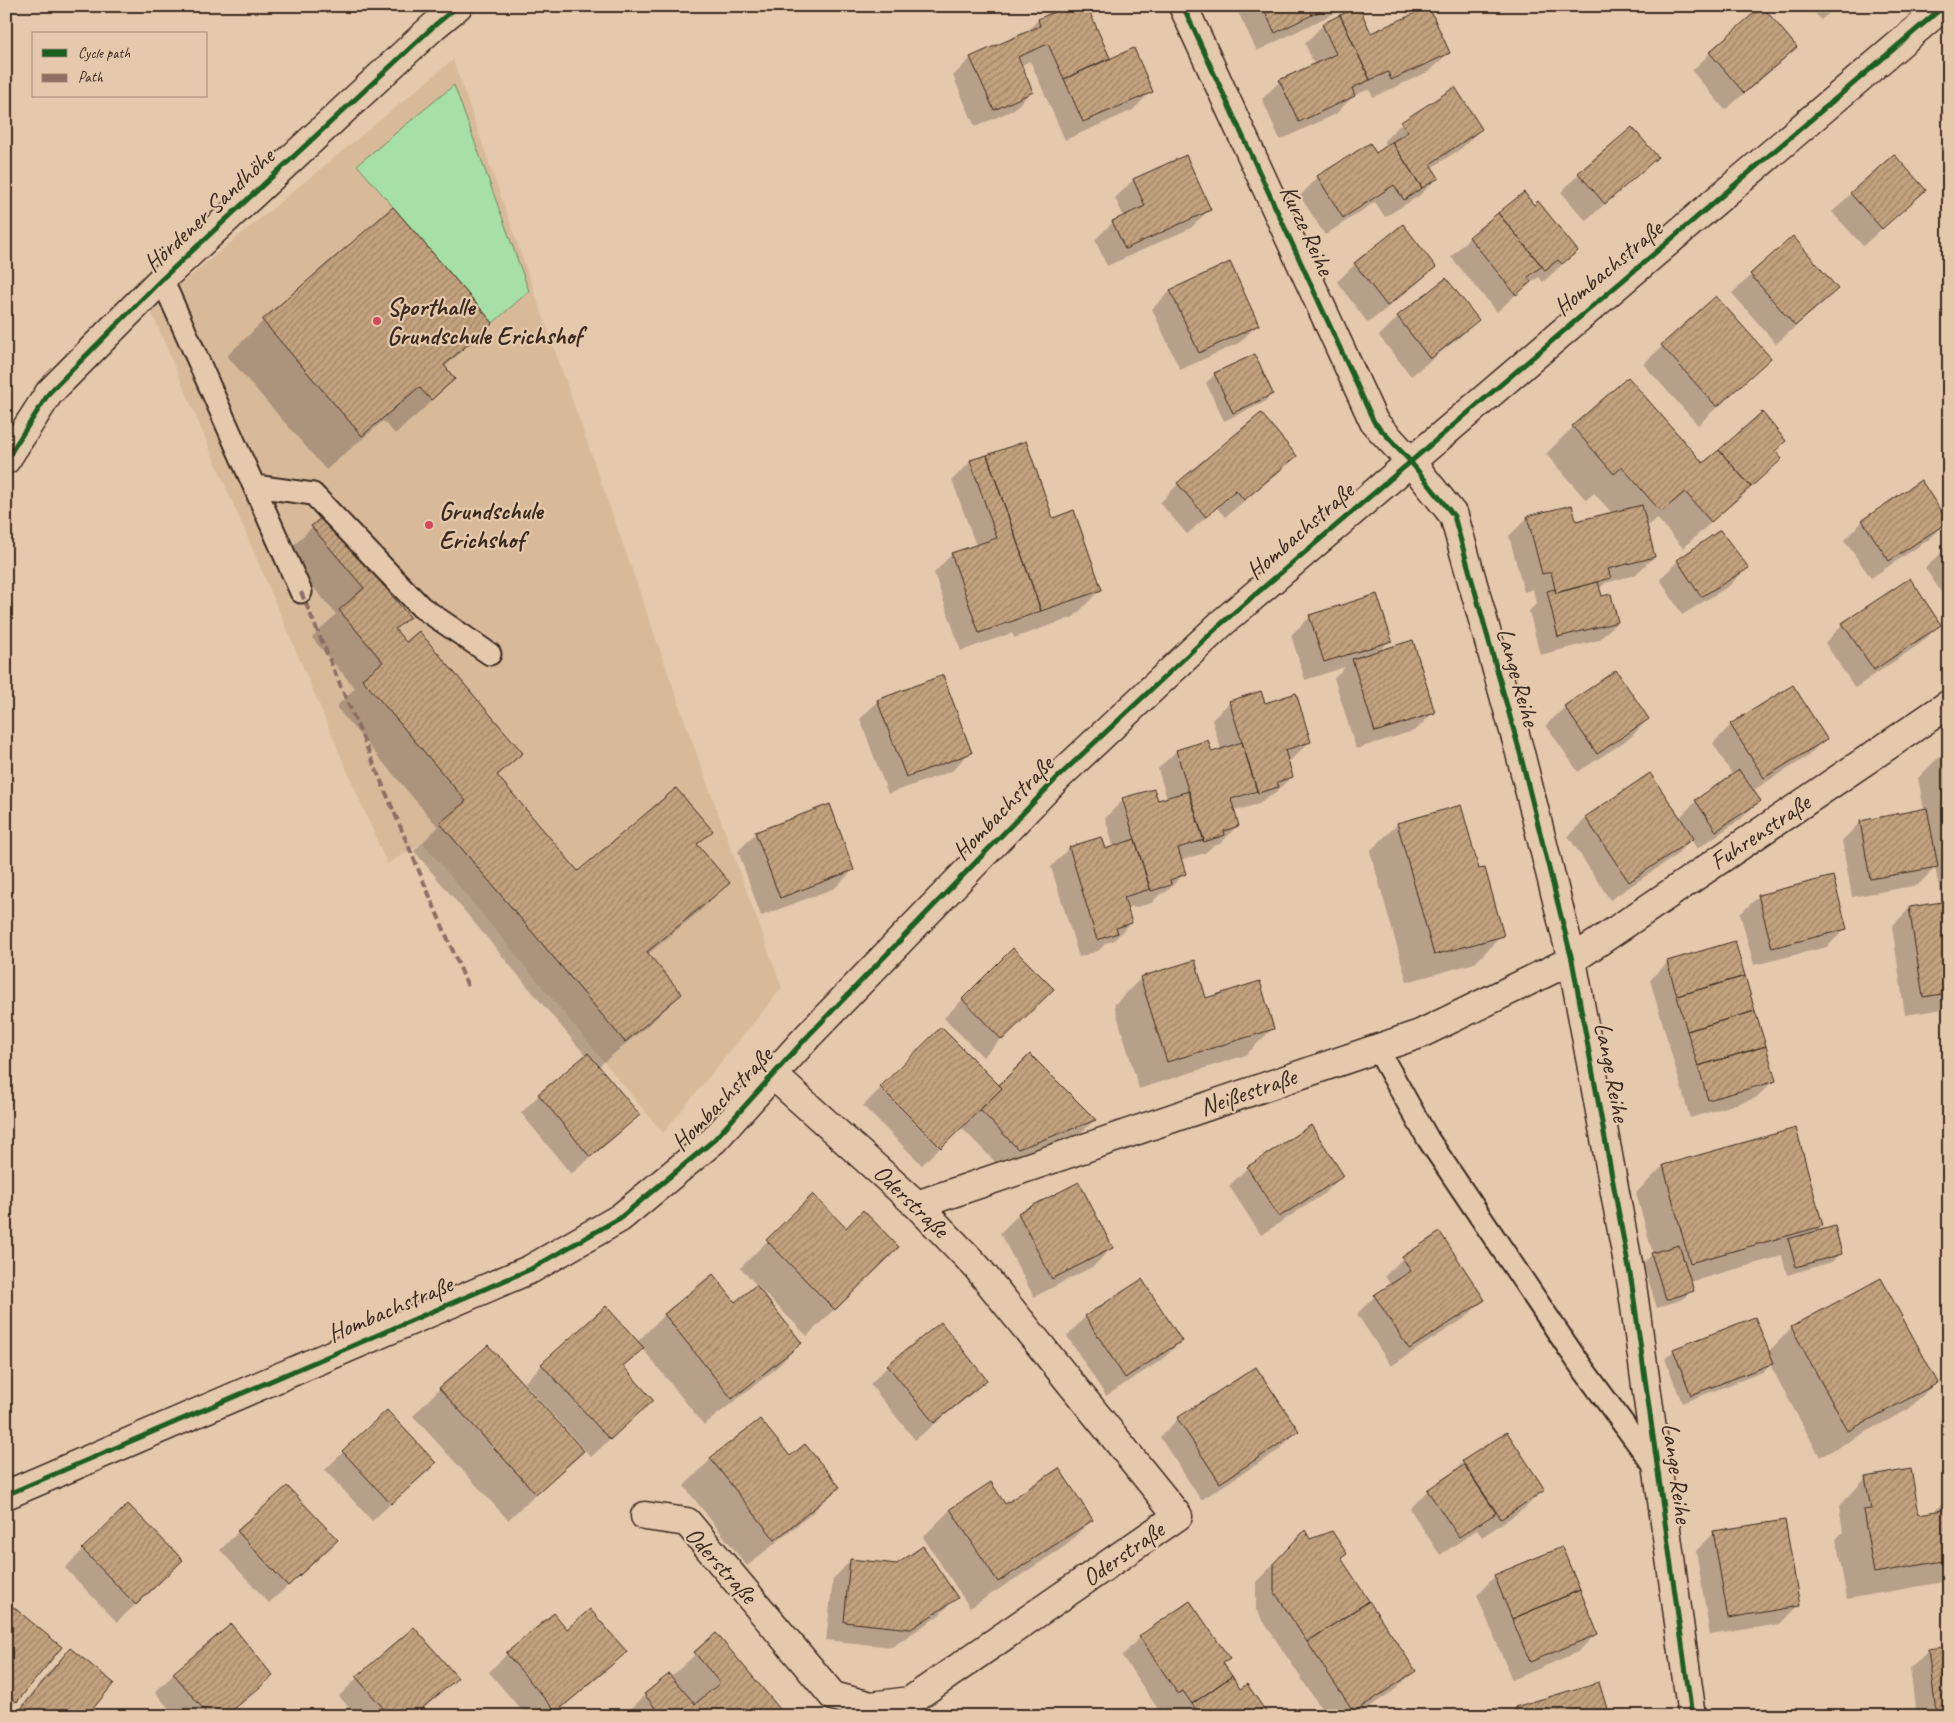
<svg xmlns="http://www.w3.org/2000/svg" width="1955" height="1722" font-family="Caveat,sans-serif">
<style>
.built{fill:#d8ba9b}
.green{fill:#a6e0a6;stroke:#708562}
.shadow{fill:#0003}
.building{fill:url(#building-hatch);stroke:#3b2a1e}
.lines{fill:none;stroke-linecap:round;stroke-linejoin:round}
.lane-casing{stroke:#3b2a1e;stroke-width:25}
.street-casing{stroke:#3b2a1e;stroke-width:31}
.lane{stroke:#e5c9ac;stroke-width:21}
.street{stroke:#e5c9ac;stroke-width:28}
.quiet{stroke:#8d6e63;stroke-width:4;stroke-dasharray:8 4;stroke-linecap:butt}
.cycleway-casing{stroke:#e5c9ac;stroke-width:8}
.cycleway{stroke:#1b5e20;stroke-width:5}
.poi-dot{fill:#d1495b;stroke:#e5c9ac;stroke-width:2}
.labels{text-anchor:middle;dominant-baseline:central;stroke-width:4.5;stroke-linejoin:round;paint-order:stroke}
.street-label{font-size:25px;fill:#3b2a1e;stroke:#e5c9ac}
.poi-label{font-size:25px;font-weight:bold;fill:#3b2a1e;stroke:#e5c9ac;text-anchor:start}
</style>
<defs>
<pattern id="building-hatch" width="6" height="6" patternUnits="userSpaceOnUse" patternTransform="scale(1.25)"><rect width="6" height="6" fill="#c3a27f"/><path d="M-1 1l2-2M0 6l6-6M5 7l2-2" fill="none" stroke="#a08467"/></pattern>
</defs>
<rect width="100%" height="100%" fill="#e5c9ac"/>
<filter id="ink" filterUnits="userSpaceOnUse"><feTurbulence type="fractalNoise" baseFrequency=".02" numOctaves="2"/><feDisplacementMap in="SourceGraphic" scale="10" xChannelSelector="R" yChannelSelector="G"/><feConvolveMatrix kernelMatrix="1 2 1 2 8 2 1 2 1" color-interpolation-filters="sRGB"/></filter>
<g filter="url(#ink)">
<path class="built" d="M453,60L692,741L782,988L663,1133L423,843L387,864L150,309Z"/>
<path class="green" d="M454,85L529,291L493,323L357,165Z"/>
<path class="shadow" d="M1070,6H1085L1109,60L1151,91L1133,110L1065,140L1030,61L1020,66L1031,92L1013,110L975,127L953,76L971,58L1024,35L1038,20Z
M1235,6H1349L1257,51Z
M1809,6H1838L1821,20Z
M1323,25L1371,35L1448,53L1430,71L1373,97L1369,89L1353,96L1336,114L1280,140L1262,99L1280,81L1314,65L1305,43Z
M1796,47L1778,65L1725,110L1692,71L1710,53Z
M1402,123L1481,129L1462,148L1431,168L1437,178L1419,196L1385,217L1375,202L1325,235L1300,196L1318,177L1376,154L1387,147L1384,141Z
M1656,157L1586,221L1561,192L1579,174Z
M1133,180L1209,210L1191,228L1107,266L1095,240L1113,222L1124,217L1115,198Z
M1924,190L1863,246L1832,212L1851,194Z
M1523,194L1577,251L1543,282L1539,277L1525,286L1497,312L1451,257L1469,238Z
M1793,238L1837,289L1776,344L1732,293Z
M1949,250V267L1941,258Z
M1229,264L1257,325L1239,343L1180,370L1152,309L1170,291Z
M1355,264L1434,267L1416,285L1368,323L1337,282Z
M1446,279L1477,320L1459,338L1411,376L1379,336L1398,317Z
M1716,298L1770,358L1698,425L1643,364Z
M263,321L491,323L444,368L454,379L418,414L395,434L383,421L326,470L227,356Z
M1215,374L1272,394L1263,403L1224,421L1206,383Z
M1628,379L1703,465L1774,451L1781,459L1683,548L1657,518L1646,527L1654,557L1635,575L1605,583L1599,589L1601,598L1617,622L1599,640L1540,655L1529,611L1536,604L1533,589L1524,592L1509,536L1528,517L1575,523L1612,513L1594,493L1586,500L1546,454L1573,427Z
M1025,443L1052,519L1101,589L1074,617L1014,638L1012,633L961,651L934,573L952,554L976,546L952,480L970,462Z
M1295,456L1277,474L1225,517L1217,508L1187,534L1160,503L1178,484Z
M1920,482L1946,522L1928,540L1871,578L1844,540L1863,521Z
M312,527L408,617L394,630L406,644L521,753L497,777L578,872L711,831L697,846L728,883L701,910L647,955L680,994L653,1021L598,1067L638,1115L620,1133L571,1174L521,1113L539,1095L586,1056L414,851L438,827L336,707L355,688L312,638L336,614L285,554Z
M1949,546V604L1925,568Z
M1678,561L1747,568L1729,586L1682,615L1660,579Z
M1310,617L1390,640L1379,652L1434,712L1416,730L1356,749L1334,678L1345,667L1305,680L1291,635Z
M1843,624L1940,625L1921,643L1855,688L1825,643Z
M878,701L970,752L952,771L888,794L860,719Z
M1230,702L1264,704L1309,742L1291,760L1287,762L1292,776L1273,795L1267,797L1259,804L1234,811L1238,825L1220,844L1213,846L1205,853L1180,860L1184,874L1166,892L1160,894L1152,903L1133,908L1132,906L1126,908L1131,923L1113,941L1106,943L1098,951L1079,957L1051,867L1069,848L1100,839L1104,851L1114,848L1105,818L1123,800L1157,802L1167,799L1158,769L1176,751L1211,753L1221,750L1212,720Z
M1565,707L1648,719L1630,738L1578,772L1546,725Z
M1731,725L1825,739L1807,757L1752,791L1759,801L1741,819L1697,849L1691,839L1674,857L1610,900L1568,836L1586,818H1679L1696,801L1733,776L1713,743Z
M1949,750V898L1942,900L1935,868L1918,885L1852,897L1842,841L1860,822L1924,810L1918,778L1945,751Z
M1398,824L1478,871L1502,935L1475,963L1407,982L1370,851Z
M756,833L853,870L835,888L761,916L738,851Z
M1759,896L1846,928L1827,947L1754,965L1740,914Z
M1949,902V1004L1944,1009L1905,1015L1892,926L1910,908Z
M1013,949L1052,989L983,1057L944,1018Z
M1668,962L1774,1080L1756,1098L1690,1118L1650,980Z
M1141,978L1205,999L1273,1028L1246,1055L1139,1089L1114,1005Z
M941,1028L999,1087L1030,1056L1094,1120L1076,1138L999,1166L961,1127L922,1165L863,1106Z
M1310,1127L1342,1176L1324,1194L1261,1235L1229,1186L1247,1168Z
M1795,1129L1822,1226L1814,1233L1841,1253L1832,1262L1787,1275L1782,1256L1690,1282L1692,1290L1683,1299L1657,1308L1643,1263L1653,1254L1636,1193L1663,1166Z
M1079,1183L1112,1247L1094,1266L1034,1297L1000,1233L1019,1214Z
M813,1196L846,1229L898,1247L807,1336L740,1268Z
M1403,1258L1483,1300L1465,1318L1391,1366L1357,1314L1375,1296L1391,1286L1385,1276Z
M712,1276L735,1304L801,1343L774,1370L704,1425L642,1348L622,1367L652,1400L591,1457L524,1383L542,1365L637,1342L664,1315Z
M1142,1281L1181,1341L1163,1359L1106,1396L1067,1336L1085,1317Z
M1792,1328L1936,1382L1909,1409L1820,1457L1770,1365L1763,1372L1682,1403L1665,1359L1674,1350L1768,1352Z
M888,1366L986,1380L967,1398L915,1440L870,1384Z
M440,1388L582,1451L508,1520L413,1416Z
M1178,1419L1297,1431L1279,1450L1201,1500L1160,1437Z
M759,1421L790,1458L838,1487L811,1514L747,1566L684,1486L711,1459Z
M1506,1434L1543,1490L1525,1508L1482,1537L1477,1530L1440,1555L1410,1509L1428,1490L1448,1477L1463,1462Z
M343,1452L416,1481L372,1521L325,1470Z
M1866,1478L1918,1515L1932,1513L1949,1498V1581L1847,1599L1836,1539L1843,1532L1839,1506Z
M1004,1506L1091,1520L1064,1547L970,1608L923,1537L950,1510Z
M238,1532L318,1558L269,1603L220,1550Z
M1714,1533L1798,1605L1780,1624L1710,1635L1696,1551Z
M1310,1541L1345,1554L1340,1559L1414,1671L1396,1689L1356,1716H1326L1256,1610V1582L1287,1550Z
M83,1550L163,1579L117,1622L65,1568Z
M851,1560L956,1598L938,1616L892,1647L826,1640L833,1579Z
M1495,1576L1596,1634L1578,1652L1512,1680L1477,1595Z
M6,1603L17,1701L6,1712Z
M1189,1603L1228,1659L1223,1664L1240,1691L1267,1716H1169L1164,1708L1160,1712L1122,1656L1140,1637Z
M567,1630L626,1652L607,1670L553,1716H526L489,1672L507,1654Z
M716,1635L774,1716H624L645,1695L670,1678Z
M1949,1647V1716H1916L1910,1668L1928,1650Z
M70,1649L85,1716H14L52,1668Z
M174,1674L272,1676L227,1716H175L155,1692Z
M357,1678H456L415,1716H356L339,1696Z
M1516,1708L1608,1716H1508Z"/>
<path class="building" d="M1067,6H1087L1110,58L1064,79L1048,44L1018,57L1033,92L994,110L970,57L1040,26L1038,19Z
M1262,6H1307L1312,15L1275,33Z
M1307,6H1331L1312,15Z
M1762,6L1797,47L1744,93L1709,52Z
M1359,7L1371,33L1429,7L1450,53L1391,80L1388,72L1370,80L1340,15Z
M1340,15L1370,80L1352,88L1355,96L1299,122L1279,80L1336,54L1322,24Z
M1134,48L1153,92L1083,122L1064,79Z
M1455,87L1482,129L1430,164L1439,178L1422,188L1392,142L1408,132L1401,122Z
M1632,127L1658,157L1605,204L1578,173Z
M1392,142L1422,188L1404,200L1394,185L1343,218L1317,176L1370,143L1376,153Z
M1894,154L1926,190L1882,229L1850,193Z
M1186,155L1211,210L1125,249L1112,221L1145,206L1133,179Z
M1524,192L1534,205L1538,201L1578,251L1562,264L1558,260L1545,270L1498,213Z
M393,207L493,323L444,365L455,379L431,400L419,387L362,436L262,320Z
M1498,213L1542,266L1528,277L1531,282L1516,295L1469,237Z
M1403,224L1436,267L1387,306L1354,263Z
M1793,236L1838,289L1795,326L1750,274Z
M1230,262L1259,325L1199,353L1170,290Z
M1446,278L1479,320L1430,359L1397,316Z
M1716,296L1771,358L1717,407L1661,345Z
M1255,354L1273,394L1233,413L1214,373Z
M1628,377L1703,463L1719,450L1751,487L1711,522L1685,492L1661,512L1622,467L1614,474L1572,426Z
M1762,412L1786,441L1775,451L1782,459L1751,487L1719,450Z
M1261,413L1297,456L1244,500L1236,490L1206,517L1177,483Z
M1026,441L1053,518L1074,510L1102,590L1041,611L987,455Z
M987,455L1041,611L979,633L951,553L997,538L970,460Z
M1921,480L1948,522L1889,561L1862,520Z
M1572,505L1576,521L1642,505L1655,557L1608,569L1611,578L1556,593L1551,572L1542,574L1527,516Z
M324,515L410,617L395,629L406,642L419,631L523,753L497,775L578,871L676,788L713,831L697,844L730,883L647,952L682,994L625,1042L440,823L466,801L362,679L383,662L339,610L364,588L311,526Z
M1720,530L1749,568L1701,597L1677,560Z
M1949,545V558L1942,549Z
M1910,578L1941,625L1874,670L1842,623Z
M1598,582L1602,596L1611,594L1618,622L1558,637L1547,591L1555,589L1556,593Z
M1377,594L1392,641L1324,662L1309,615Z
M1413,640L1435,713L1375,732L1352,659Z
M1616,670L1649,719L1597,754L1564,706Z
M943,675L972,753L906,777L877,700Z
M1793,685L1827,739L1764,778L1730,724Z
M1261,691L1265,703L1296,693L1311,742L1285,750L1293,777L1277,782L1279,787L1258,793L1229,701Z
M1208,740L1212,752L1242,742L1257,791L1231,799L1239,826L1224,831L1225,835L1204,842L1176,750Z
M1949,748V772L1944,749Z
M1739,770L1761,801L1716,831L1695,800Z
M1650,773L1694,838L1629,882L1585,817Z
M1154,789L1158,800L1189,791L1204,840L1178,848L1186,874L1170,880L1171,885L1151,891L1122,798Z
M830,804L854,870L780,898L755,832Z
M1461,805L1479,869L1485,868L1504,936L1434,955L1397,823Z
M1927,808L1938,867L1870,879L1860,821Z
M1101,837L1105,849L1135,839L1150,889L1124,897L1132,923L1116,928L1118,933L1097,940L1069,847Z
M1833,876L1847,929L1772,948L1758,895Z
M1949,901V993L1923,997L1909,907Z
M1735,941L1745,976L1677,996L1667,961Z
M1013,948L1054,989L1002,1040L962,999Z
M1195,960L1206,998L1260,981L1274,1029L1167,1062L1140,977Z
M1745,976L1755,1011L1687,1031L1677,996Z
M1755,1011L1766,1046L1698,1066L1687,1031Z
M941,1027L1002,1088L941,1148L880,1087Z
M1766,1046L1776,1081L1708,1100L1698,1066Z
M588,1053L640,1115L590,1157L538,1094Z
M1030,1054L1096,1120L1018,1149L980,1110L1002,1088L999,1085Z
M1311,1125L1344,1176L1279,1217L1247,1167Z
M1796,1128L1823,1226L1690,1263L1663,1165Z
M1079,1182L1113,1248L1052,1279L1018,1213Z
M813,1194L846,1228L863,1210L899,1247L835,1310L766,1240Z
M1835,1226L1842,1254L1796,1267L1788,1239Z
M1440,1232L1485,1300L1409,1349L1374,1295L1411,1271L1402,1257Z
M1679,1245L1694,1291L1666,1300L1651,1253Z
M713,1274L735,1302L756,1285L802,1343L732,1399L664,1314Z
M1881,1278L1938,1383L1848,1431L1791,1327Z
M1142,1279L1182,1341L1125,1378L1085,1316Z
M606,1306L644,1348L623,1366L653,1400L610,1440L541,1364Z
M1755,1317L1774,1363L1691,1395L1673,1349Z
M941,1322L987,1380L934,1423L887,1365Z
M488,1345L584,1451L536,1494L439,1388Z
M1256,1367L1299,1431L1220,1483L1177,1418Z
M387,1410L436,1463L391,1504L342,1451Z
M760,1419L790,1456L805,1444L840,1487L775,1540L710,1458Z
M1507,1432L1545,1490L1501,1519L1462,1461Z
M1464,1465L1496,1513L1459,1537L1427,1490Z
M1059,1468L1093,1520L998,1582L950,1509L991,1482L1005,1504Z
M1911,1469L1919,1514L1948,1509L1946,1497L1949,1496V1560L1874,1573L1863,1510L1871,1509L1865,1477Z
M287,1486L338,1540L288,1586L237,1531Z
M128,1504L183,1560L136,1605L82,1549Z
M1785,1520L1800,1606L1728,1618L1713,1531Z
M1305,1530L1310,1539L1332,1531L1347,1554L1341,1558L1369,1601L1307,1642L1274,1591V1563Z
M923,1546L958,1598L911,1629L844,1622L850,1559L897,1564Z
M1562,1547L1580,1590L1512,1619L1494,1575Z
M1580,1590L1598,1634L1530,1662L1512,1619Z
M6,1601L62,1647L17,1702L6,1693Z
M1190,1601L1230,1659L1223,1663L1232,1676L1192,1704L1183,1691L1178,1694L1139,1636Z
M1369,1601L1416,1671L1354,1712L1307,1642Z
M590,1609L627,1652L556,1712L506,1653L554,1613L567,1629Z
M231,1624L273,1676L226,1716H209L173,1673Z
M414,1627L458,1678L413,1716H390L356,1677Z
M716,1633L780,1709L774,1714L776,1716H662L644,1694L669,1674L695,1704L720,1683L694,1652Z
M1949,1646V1709L1936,1711L1928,1649Z
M70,1648L114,1683L87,1716H21L18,1713Z
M1232,1676L1240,1689L1247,1684L1269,1716H1200L1192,1704Z
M1599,1682L1609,1716H1518L1515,1707Z"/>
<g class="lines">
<defs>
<path id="lane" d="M162,279L301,592
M255,486L313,494L421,607L490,654
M1377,1048L1428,1139L1578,1362L1658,1471"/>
<path id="street" d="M1183,6L1374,422L1410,461L1454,516L1519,749L1572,960L1632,1285L1692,1716
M6,460L49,393L162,279L435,25L458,6
M917,1205L1420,1034L1572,960L1949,704
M6,1495L531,1269L620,1218L714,1140L808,1036L1058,777L1222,623L1944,6
M645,1516L687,1522L833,1696L871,1706L910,1701L1178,1516L976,1266L917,1205L773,1075"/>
</defs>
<use href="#lane" class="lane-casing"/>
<use href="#street" class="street-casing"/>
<use href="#lane" class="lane"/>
<use href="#street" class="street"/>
<path class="quiet" d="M301,592L469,989"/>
<defs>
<path id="cycleway" d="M1183,6L1374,422L1410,461L1454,516L1519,749L1572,960L1632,1285L1692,1716
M6,460L49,393L162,279L435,25L458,6
M6,1495L531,1269L620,1218L714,1140L808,1036L1058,777L1222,623L1944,6"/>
</defs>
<use href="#cycleway" class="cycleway-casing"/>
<use href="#cycleway" class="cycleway"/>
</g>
</g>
<g class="poi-dot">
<circle cx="377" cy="321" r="5"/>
<circle cx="429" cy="525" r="5"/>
</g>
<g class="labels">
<g class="street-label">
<text transform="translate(209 210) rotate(-43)">Hördener Sandhöhe</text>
<text transform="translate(1307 230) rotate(65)">Kurze Reihe</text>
<text transform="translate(1608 268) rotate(-40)">Hombachstraße</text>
<text transform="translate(1300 531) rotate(-41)">Hombachstraße</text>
<text transform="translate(1518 677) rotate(74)">Lange Reihe</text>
<text transform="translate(1003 808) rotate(-46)">Hombachstraße</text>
<text transform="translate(1760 832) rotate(-34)">Fuhrenstraße</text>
<text transform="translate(1612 1072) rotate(79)">Lange Reihe</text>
<text transform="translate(1248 1092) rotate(-19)">Neißestraße</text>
<text transform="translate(722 1099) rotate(-46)">Hombachstraße</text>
<text transform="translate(911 1201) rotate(44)">Oderstraße</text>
<text transform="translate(390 1309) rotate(-23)">Hombachstraße</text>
<text transform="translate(1677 1473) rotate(82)">Lange Reihe</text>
<text transform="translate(1123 1554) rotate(-35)">Oderstraße</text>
<text transform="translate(721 1565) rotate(48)">Oderstraße</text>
</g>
<g class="poi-label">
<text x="387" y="307">Sporthalle<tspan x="387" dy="29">Grundschule Erichshof</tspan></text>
<text x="439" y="511">Grundschule<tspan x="439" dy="29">Erichshof</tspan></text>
</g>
</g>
<rect width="1955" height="1722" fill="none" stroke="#e5c9ac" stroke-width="25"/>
<rect x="12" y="12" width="1930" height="1697" fill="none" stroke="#3b2a1e" stroke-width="2" filter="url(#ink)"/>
<rect x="32" y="32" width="175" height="65" fill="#e5c9ac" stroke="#a18973"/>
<rect x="42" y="49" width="25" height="8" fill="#1b5e20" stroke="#a18973"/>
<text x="78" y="58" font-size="15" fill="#3b2a1e">Cycle path</text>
<rect x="42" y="74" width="25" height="8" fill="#8d6e63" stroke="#a18973"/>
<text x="78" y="82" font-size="15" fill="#3b2a1e">Path</text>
</svg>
